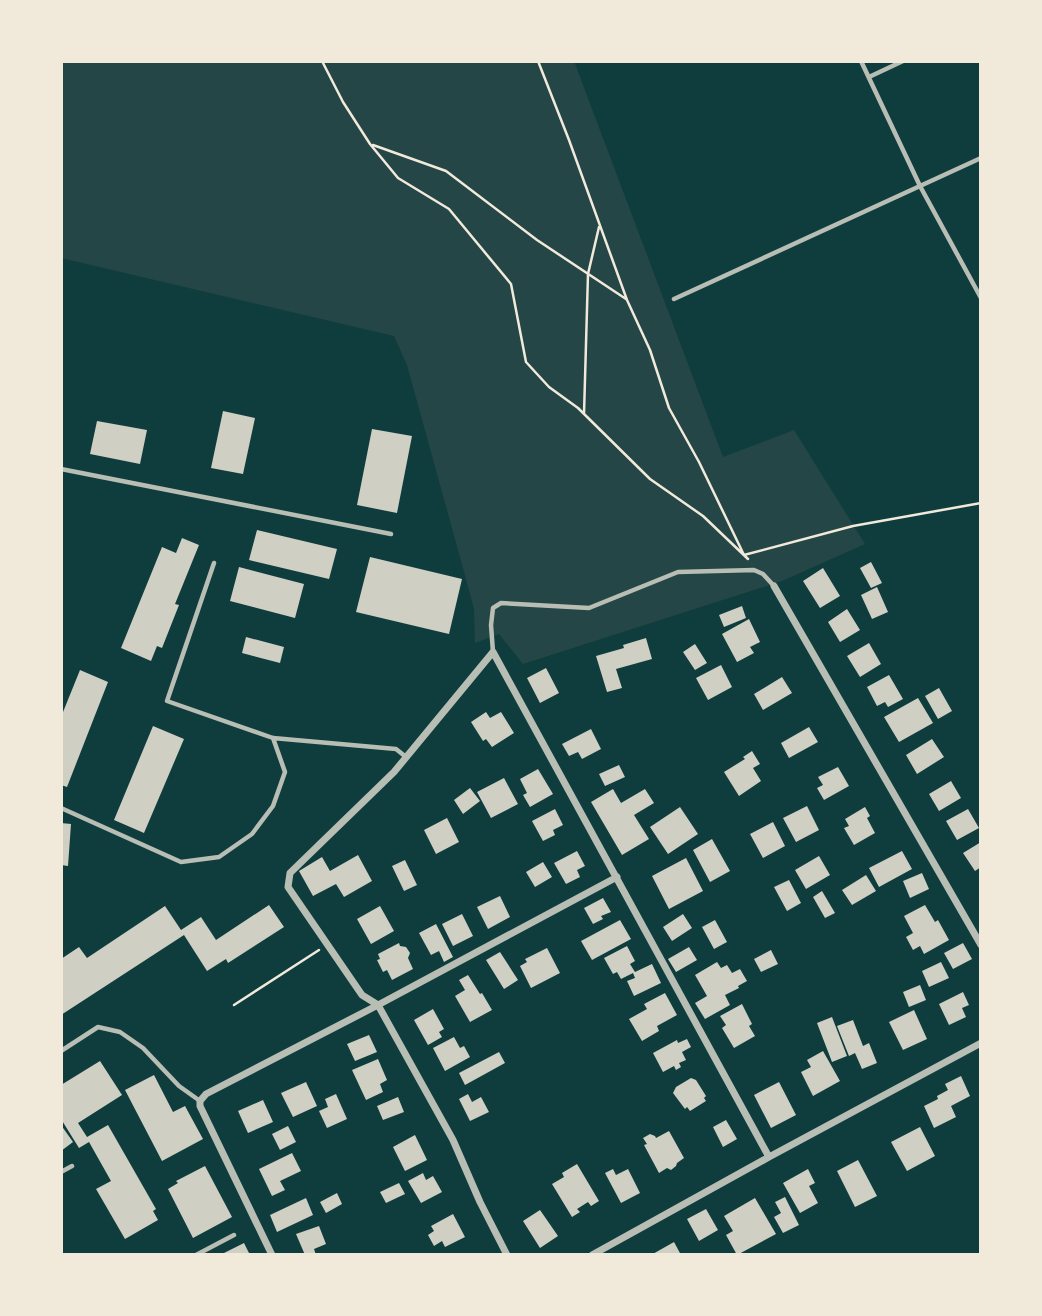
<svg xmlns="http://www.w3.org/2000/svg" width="1042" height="1316" font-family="'PT Sans',sans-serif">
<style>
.green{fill:#244646}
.building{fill:#cfcfc3}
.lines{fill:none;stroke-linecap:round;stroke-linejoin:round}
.path{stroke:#f1e9da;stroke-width:2.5}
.service{stroke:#b8beb3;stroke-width:4.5}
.minor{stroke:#b8beb3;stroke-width:7}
</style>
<rect width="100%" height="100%" fill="#0f3d3e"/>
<path class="green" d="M61,61H574L723,457L794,430L865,544L782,581L523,664L499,634L475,643L474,609L466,579L407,365L394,336L61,258Z"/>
<path class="building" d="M223,411L255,418L243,474L211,468Z
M97,421L147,430L140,464L90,454Z
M372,429L412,436L397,513L357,505Z
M257,530L337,549L329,579L249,560Z
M182,538L199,545L175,604L179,605L162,648L157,646L151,661L121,648L162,547L176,553Z
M370,557L462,579L449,634L356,612Z
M871,562L882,583L871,588L860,568Z
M239,567L304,584L295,618L230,601Z
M823,568L840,596L820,608L803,581Z
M877,587L888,612L872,619L861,595Z
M742,606L746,618L724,627L719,615Z
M847,609L860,630L840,642L828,622Z
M749,619L760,642L750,647L754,653L737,662L722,634Z
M246,637L284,647L280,663L242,653Z
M646,638L652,659L616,669L622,688L607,692L596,656L624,648L623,645Z
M869,643L881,664L860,677L847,656Z
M695,644L707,663L695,670L683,652Z
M721,665L732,687L708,700L696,678Z
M546,668L559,693L540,703L527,678Z
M80,670L108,682L67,787L61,785V717Z
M889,675L903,699L888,707L885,702L877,706L867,687Z
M782,677L792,693L763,710L754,694Z
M939,688L952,711L938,719L925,696Z
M918,698L933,723L899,742L884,717Z
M486,712L490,718L501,712L514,733L492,747L486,739L483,741L471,722Z
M153,726L184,739L144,833L114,820Z
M809,727L818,742L789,758L781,743Z
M591,729L601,749L582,759L578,752L569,756L562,744Z
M932,739L944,757L917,774L906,755Z
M752,751L760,764L753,768L761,781L739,796L724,772L745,759L743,757Z
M619,765L625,777L605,786L599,774Z
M838,767L849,786L824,800L817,788L823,785L818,777Z
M538,769L553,794L530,807L523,795L527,793L520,779Z
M504,778L518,804L491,818L477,792Z
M951,781L961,798L939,811L929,794Z
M470,788L480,801L463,814L454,800Z
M613,789L621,803L645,789L654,803L634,815L649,839L622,855L591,802Z
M807,806L819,830L796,842L783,818Z
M680,807L698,834L668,854L650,827Z
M865,807L870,816L867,818L875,833L854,845L844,828L849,826L845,819Z
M555,809L563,825L553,830L555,835L543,841L532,821Z
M968,809L979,828L957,840L946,821Z
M447,818L459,842L436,854L424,830Z
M773,822L785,846L763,858L750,834Z
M61,823L71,824L68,866L61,865Z
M712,839L730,871L710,882L693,850Z
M981,842V867L975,871L963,853Z
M577,851L585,866L577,870L580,877L566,884L554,863Z
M902,851L912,869L879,887L869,868Z
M358,855L372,881L344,897L336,884L313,896L299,871L322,857L330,871Z
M819,856L830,875L806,889L795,870Z
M686,858L703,891L669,909L652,876Z
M405,860L417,885L404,891L392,866Z
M543,862L552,877L535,887L526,872Z
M922,873L929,889L910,898L903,881Z
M866,875L876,891L852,905L842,890Z
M789,880L801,903L787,911L774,887Z
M822,891L835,913L825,918L813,897Z
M500,896L510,917L488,929L477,907Z
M603,898L611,912L601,916L603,919L593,924L584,908Z
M269,905L284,927L228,963L226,959L207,971L184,935L61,1015V959L79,947L87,958L165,906L181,930L201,917L216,940Z
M925,905L935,922L938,920L949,940L924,954L920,946L913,950L906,937L913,933L904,916Z
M380,906L394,931L371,944L357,919Z
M462,914L473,936L453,946L442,924Z
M683,914L692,928L672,941L663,927Z
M620,920L631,939L592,960L581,941Z
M715,920L727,942L714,949L702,927Z
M436,924L453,957L444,962L439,951L431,955L419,933Z
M399,943L400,946L406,947L410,953L408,958L413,969L392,980L387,970L383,972L377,960L380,959L378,954Z
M963,943L972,959L953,969L944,953Z
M627,946L635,961L630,964L635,972L652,964L661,983L634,996L627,981L635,978L633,973L621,979L617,972L613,974L604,958Z
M689,947L697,960L676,972L668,959Z
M547,948L560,973L531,988L520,966L527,962L525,959Z
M771,950L778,964L761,972L754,959Z
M500,952L518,980L504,989L486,960Z
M717,962L721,968L727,965L732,973L740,969L747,981L738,986L739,988L725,995L730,1005L705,1019L695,1003L707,996L695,975Z
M941,962L949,978L929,987L922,971Z
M468,975L480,994L482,993L492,1010L470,1022L455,996L465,990L459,980Z
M920,985L926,1000L909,1007L903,992Z
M963,992L969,1005L962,1008L966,1017L949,1025L939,1004Z
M665,993L677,1015L657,1026L659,1031L642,1041L629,1019L647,1009L644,1004Z
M742,1004L752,1024L749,1026L755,1036L734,1048L722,1028L726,1025L720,1016Z
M433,1009L444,1029L439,1032L442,1037L428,1045L414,1020Z
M914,1010L927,1039L903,1050L889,1022Z
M832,1017L847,1056L832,1062L817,1023Z
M853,1020L863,1046L869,1043L877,1063L862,1069L855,1053L849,1056L837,1026Z
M369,1035L377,1052L355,1061L347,1044Z
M454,1037L460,1048L464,1046L470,1057L445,1071L433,1048Z
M687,1039L691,1047L682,1052L686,1060L679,1063L681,1067L676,1070L674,1066L663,1072L653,1053L677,1040L678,1043Z
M823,1051L840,1081L813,1096L801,1072L811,1067L807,1060Z
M499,1052L505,1063L465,1085L459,1073Z
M378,1059L387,1080L380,1084L383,1092L366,1100L352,1070Z
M100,1061L122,1095L78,1123L87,1137L108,1125L156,1209L153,1211L158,1220L125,1239L96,1189L111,1181L89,1142L79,1148L61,1119V1085Z
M154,1075L173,1112L185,1106L203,1139L162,1161L125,1090Z
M961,1076L970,1096L951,1106L956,1117L934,1128L924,1106L938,1099L937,1096L948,1090L945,1084Z
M691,1078L696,1080L706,1096L704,1098L706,1101L690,1111L687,1107L685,1109L673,1093L676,1087Z
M306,1082L317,1106L293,1117L281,1093Z
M779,1082L796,1115L771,1128L754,1095Z
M336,1094L347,1119L327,1128L319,1111L328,1107L325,1099Z
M468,1094L472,1102L481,1097L489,1112L470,1121L459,1099Z
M398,1097L404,1112L383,1120L377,1106Z
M263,1100L273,1122L248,1133L238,1111Z
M726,1120L737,1139L723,1147L713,1127Z
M61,1125L73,1142L61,1151Z
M288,1126L296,1142L280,1150L272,1134Z
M920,1127L935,1156L907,1171L891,1142Z
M669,1131L684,1158L677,1163L676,1166L671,1170L667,1168L659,1173L644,1145L647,1144L643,1138L650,1134L655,1136L656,1138Z
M415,1135L427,1160L405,1171L393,1147Z
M292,1153L301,1171L280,1181L285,1190L272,1196L259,1169Z
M858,1160L877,1196L855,1207L837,1171Z
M577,1164L599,1201L591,1206L588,1202L577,1209L580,1212L572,1217L552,1184L564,1177L562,1173Z
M205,1166L232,1217L193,1238L168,1189L178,1183L176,1181Z
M613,1169L616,1175L628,1169L640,1193L621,1203L605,1173Z
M808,1169L815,1183L809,1186L818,1203L800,1213L783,1183Z
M423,1173L426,1180L433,1176L442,1192L421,1203L408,1181Z
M399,1183L405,1194L386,1203L380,1192Z
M337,1193L342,1204L326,1213L320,1202Z
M785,1197L799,1225L783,1233L774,1217L781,1213L775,1202Z
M306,1198L313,1215L277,1232L270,1215Z
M755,1198L776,1234L737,1255L726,1235L733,1231L724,1216Z
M706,1209L718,1230L699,1241L687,1219Z
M540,1210L558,1236L540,1248L523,1221Z
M453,1214L465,1237L445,1247L442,1241L434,1246L428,1235L434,1231L431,1226Z
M319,1226L326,1244L314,1249L316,1255H305L296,1234Z
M674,1242L681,1255H651Z
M244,1243L250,1255H220Z"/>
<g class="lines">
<path class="path" d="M322,61L343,102L370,144L398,178L449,209L511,284L526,362L549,387L578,408L650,479L703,516L748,559
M538,61L569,140L627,300L650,350L669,408L699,462L744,555L853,526L981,503
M373,145L446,171L537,240L626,299
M584,414L588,274L599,227
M234,1005L319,950"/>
<path class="service" d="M861,61L920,186L981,298
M869,77L903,61
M674,299L981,158
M61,469L391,534
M214,563L167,701L273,738L396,749L406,757
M493,652L491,625L493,608L501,603L589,608L678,572L754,570L763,574L774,586
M61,808L181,862L219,857L252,834L273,806L285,772L273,738
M61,1051L98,1027L120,1032L143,1048L179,1086L200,1101
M61,1172L72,1166
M196,1255L234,1235"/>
<path class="minor" d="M774,586L981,945
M272,1255L200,1106V1101L206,1094L378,1005L617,877
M507,1255L480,1202L453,1140L378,1005L362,995L288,887L290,873L394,772L493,652L769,1157
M592,1255L769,1157L981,1043"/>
</g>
<rect width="1042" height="1316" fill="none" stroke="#f1e9da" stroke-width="126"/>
</svg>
